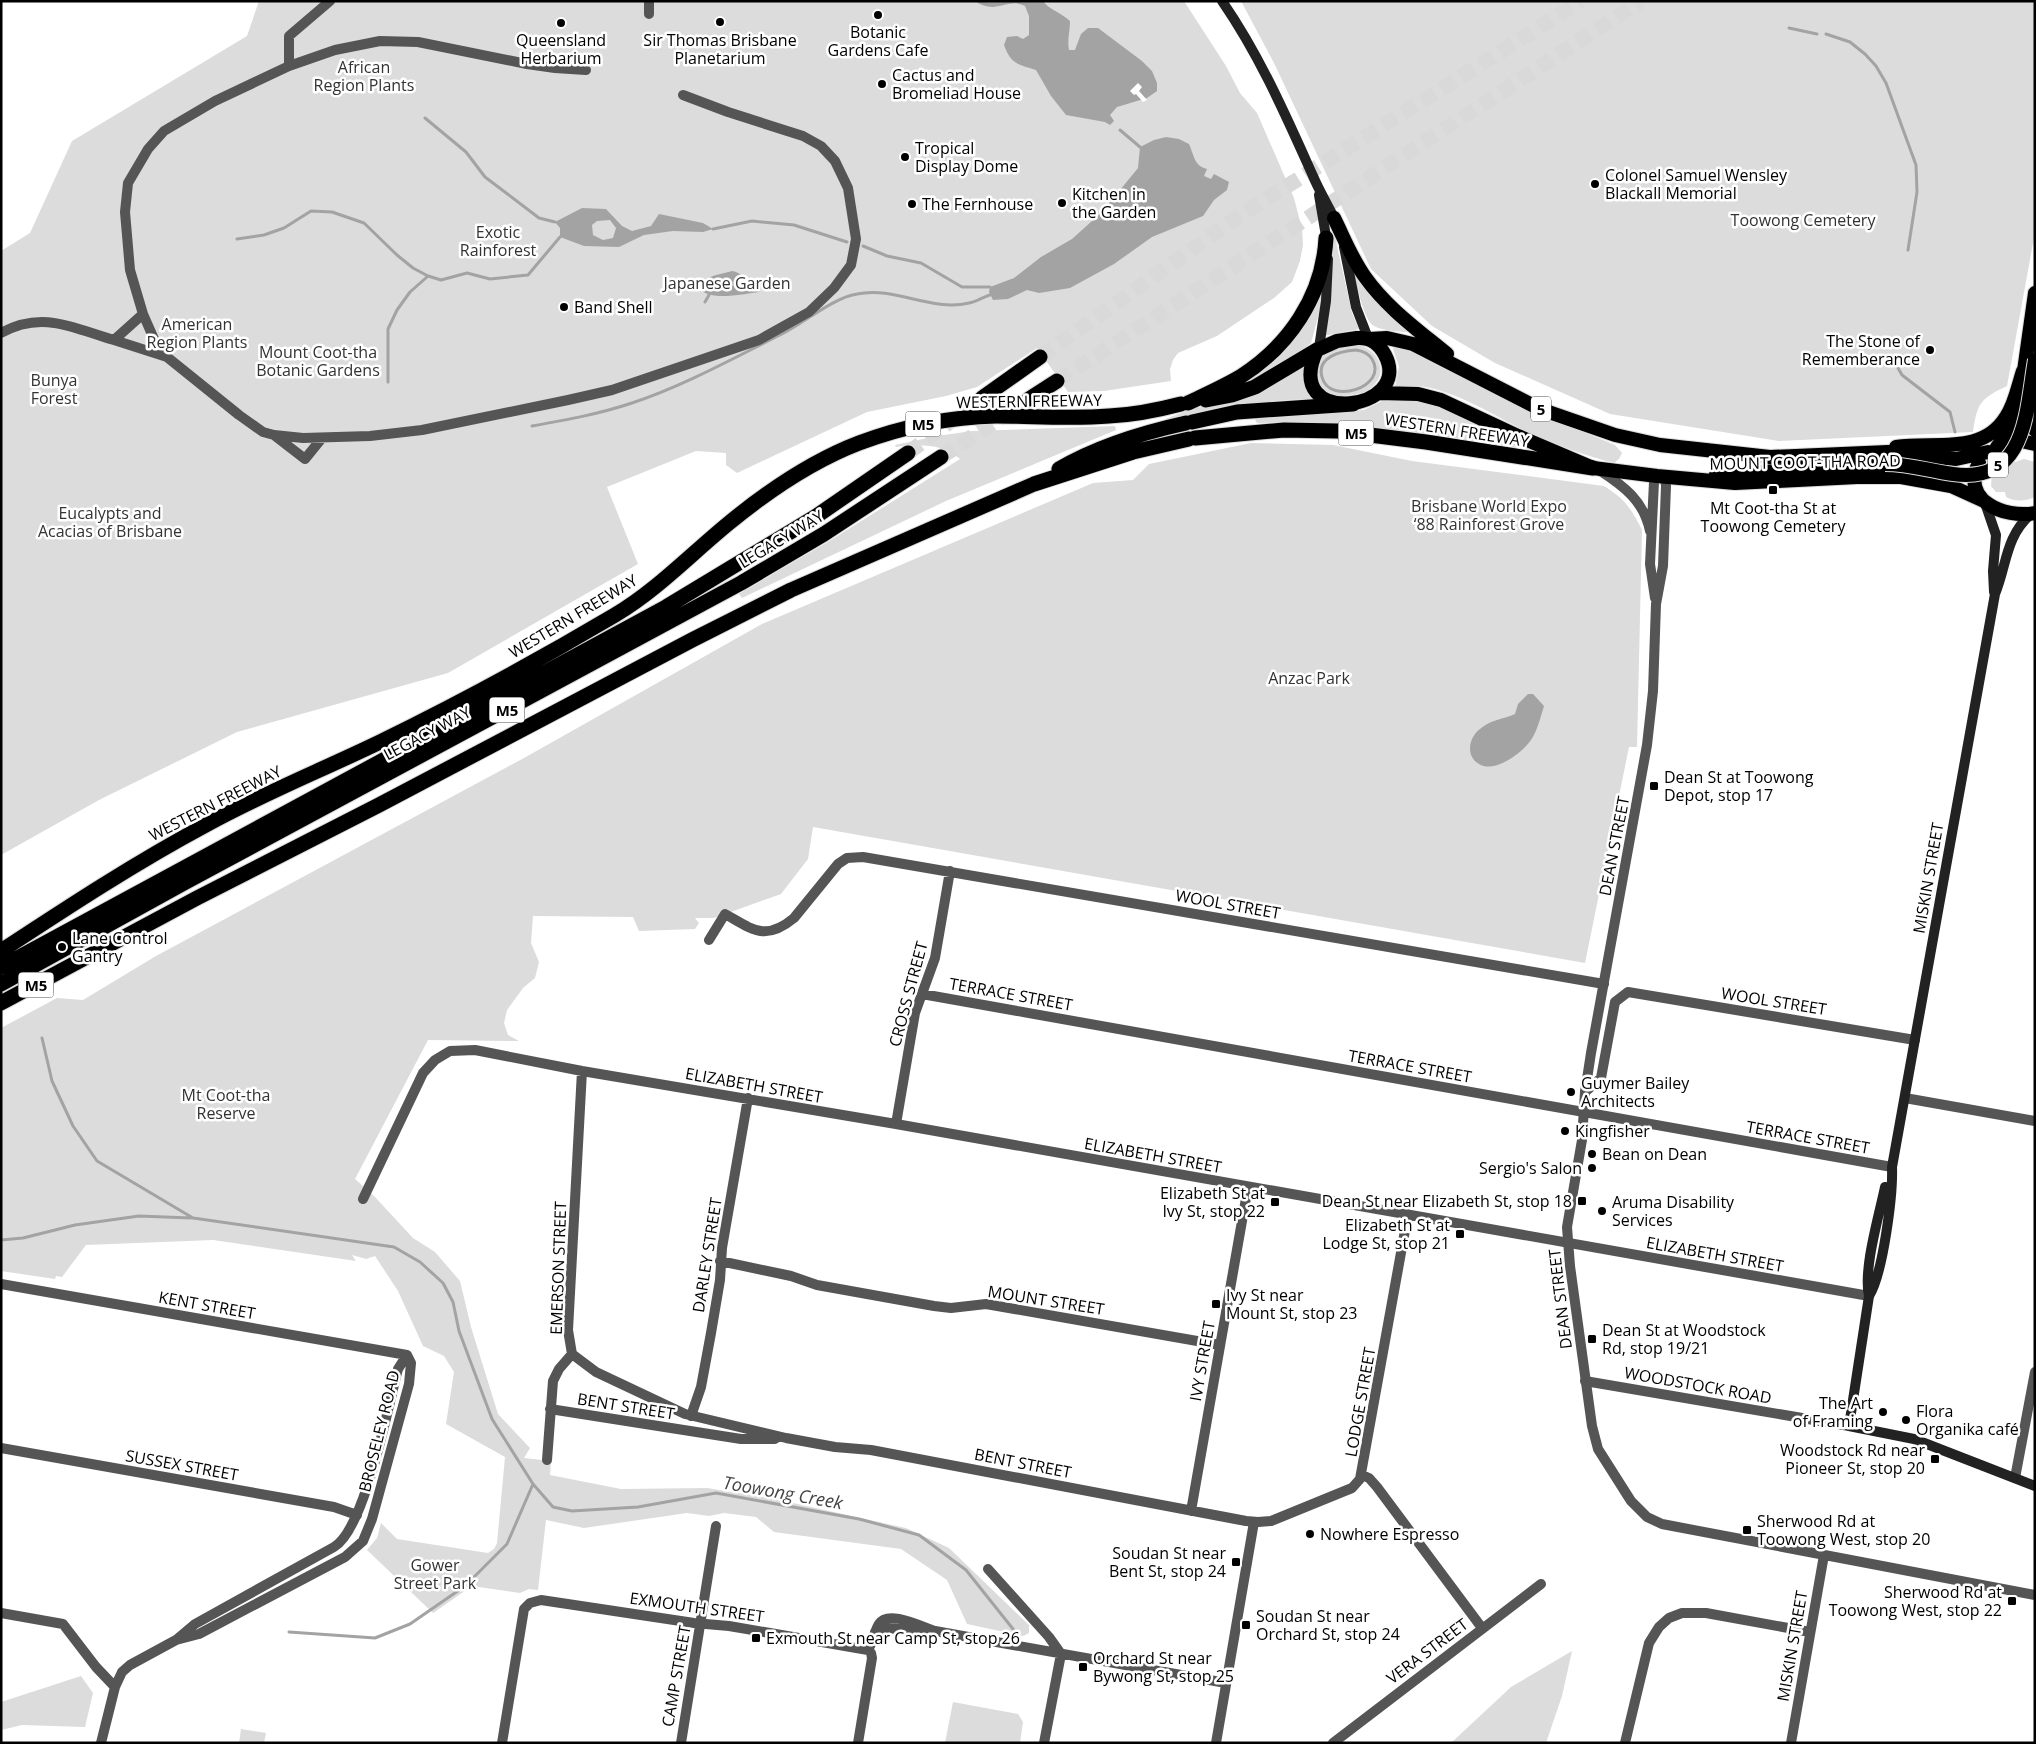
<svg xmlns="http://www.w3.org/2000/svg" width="2036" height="1744" font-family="'Open Sans',sans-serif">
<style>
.green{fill:#dcdcdc}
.water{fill:#a3a3a3;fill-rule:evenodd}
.pier{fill:#fff}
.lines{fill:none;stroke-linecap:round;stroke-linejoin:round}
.stream{stroke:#a3a3a3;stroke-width:3}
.motorway-tunnel{stroke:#d9d9d9;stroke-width:15;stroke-dasharray:15 8;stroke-linecap:butt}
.trunk-casing{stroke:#dbdbdb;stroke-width:16}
.motorway-casing{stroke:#dbdbdb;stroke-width:17}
.minor{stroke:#555;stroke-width:10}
.tertiary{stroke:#555;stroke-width:10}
.secondary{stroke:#222;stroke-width:10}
.trunk{stroke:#000;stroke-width:14}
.motorway{stroke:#000;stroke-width:15}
.trunk-bridge-casing{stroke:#dbdbdb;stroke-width:16;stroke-linecap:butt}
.trunk-bridge{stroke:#000;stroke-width:14}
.poi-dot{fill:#000;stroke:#fff;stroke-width:2}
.labels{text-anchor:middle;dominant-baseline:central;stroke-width:5;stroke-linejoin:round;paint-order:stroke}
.shield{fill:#fff;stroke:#4c4c4c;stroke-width:1}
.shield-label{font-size:15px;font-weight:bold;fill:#000}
.poi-label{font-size:16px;fill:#000;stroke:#fff;text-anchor:start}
.park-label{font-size:16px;fill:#333;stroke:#fff}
.street-label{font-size:16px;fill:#000;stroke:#fff}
.water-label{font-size:18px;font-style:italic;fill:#444;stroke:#fff}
</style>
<rect width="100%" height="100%" fill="#fff"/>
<path class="green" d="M259,1H1184L1226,66L1240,93L1257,113L1294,198L1302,229L1303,245L1300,261L1292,282L1274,298L1217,336L1178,353L1173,360L1170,369L1171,381L1104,391L1068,392L1037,348L977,387L946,396L867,412L737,473L726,465V453L696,451L607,487L638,564L448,673L237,732L99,800L1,855V251L30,233L72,141L247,36Z
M1241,1H2035V232L2007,386C1981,398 1977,403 1973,432L1779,441L1610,414L1495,363L1432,326L1371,269L1274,63Z
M1331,232L1335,237L1352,313L1359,329L1324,336L1329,237Z
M1353,271L1413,333C1401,331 1385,332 1374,326C1363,320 1357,283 1353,271Z
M1322,284L1321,306L1311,343L1272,371L1241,385Z
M1356,345C1377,347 1390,372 1372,387C1366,393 1358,394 1350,395C1333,399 1324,392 1316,377L1322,355L1335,349Z
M1394,347L1415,351L1517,404L1615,445L1622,453L1619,459L1614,463C1587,456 1559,446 1534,435C1499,419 1465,395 1426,387C1416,385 1405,387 1395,387L1399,367L1393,349Z
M1306,361L1305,379L1314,399L1285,400L1224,409L1160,424L1163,420L1191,409L1236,400Z
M1416,397L1453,410L1532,448L1531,450L1517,449L1366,426L1299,422L1257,423L1255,420L1257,418L1364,410L1388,398Z
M1115,426L1116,430L946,501L742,598L739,594L831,540L960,459C943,443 917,444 896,447L895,445L937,436L972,431Z
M1251,443L1333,445L1412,461L1604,486C1625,499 1631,508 1642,530L1637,747H1629L1585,963L813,827L808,859L781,894L714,918H695L699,923L695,929L639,931L633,917L533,916L531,943L539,962L535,978L523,988L507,1010L504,1023L508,1035L519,1041L428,1040L355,1179L374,1196L413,1238L435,1252L460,1281L471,1327L498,1414L530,1448L524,1458L551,1461L550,1475L621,1489L707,1488L775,1499L906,1528L949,1548L1029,1625V1633L1023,1636L967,1624L947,1580L901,1549L774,1532L756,1517L724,1513L709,1516L687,1513L584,1528L546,1520L538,1590L529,1589L520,1593L472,1586L433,1613L367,1550L377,1538L381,1523L397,1539L488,1553L494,1549L497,1543L505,1457L446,1424L454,1372L444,1356L423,1346L398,1291L375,1256L366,1259L352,1255L356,1261L213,1240L86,1245L62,1277L56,1276L55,1279L1,1271V1028L57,998L83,1000L156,956L524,758L762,624L1093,483L1133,480L1149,464Z
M2012,459L2015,462L2024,459L2035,462V497C2026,501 2014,502 2006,497L2005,492H1996L1991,486L1992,471Z
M1572,1651L1562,1696L1546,1743H1451L1511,1687Z
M81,1676L93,1693L85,1727L22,1725L1,1730V1702Z
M953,1702L1018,1714L1023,1722L1020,1743H945Z
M241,1729L266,1733L264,1743H239Z"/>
<path class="water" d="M974,1H1043C1048,9 1062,13 1070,21C1070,31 1067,40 1069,50H1075L1081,34L1088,28H1098L1142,61L1152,71L1157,83V91L1147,98L1117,107L1110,115L1114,121L1110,125L1105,122L1066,115L1051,96L1036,70C1017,64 1011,64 1004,45L1007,37L1017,36L1023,39L1029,35V16L1025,6C1013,0 1006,6 993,7C986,7 980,4 974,1Z
M1166,137L1179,139L1189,144C1194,155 1194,166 1207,169L1204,176L1211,179L1214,174L1229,182L1227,190L1214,200L1203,216L1152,237L1114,264L1070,288L1039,293L1027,290L1008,299L993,300L989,292L990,287L1014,278L1041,257L1072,239L1102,212L1138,168L1140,147L1154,140Z
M582,208L606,209L622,226L632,231L651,226L659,214L703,223L713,229L703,232L673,231L644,235L619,247L584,246L560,237V228L555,222ZM610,220L616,228L613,238L603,240L593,235L592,225L597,221Z
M732,271C742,272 746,282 756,285L762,280L765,282L759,292C745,294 711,301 701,290C701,275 720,275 732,271Z
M1528,694H1533L1544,706C1540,719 1536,736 1527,745C1517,756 1494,773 1479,764C1465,756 1469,737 1480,729C1490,720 1504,719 1515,714L1518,704Z"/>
<path class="pier" d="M1138,83L1142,87L1139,91L1147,100L1143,102L1136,94L1134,95L1130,91Z"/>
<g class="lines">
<path class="stream" d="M1789,28L1817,34
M1826,34L1850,42L1865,54L1876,66L1886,83L1916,165L1917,192L1908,250
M425,118L466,152L485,177L539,218L555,222
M1120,130L1140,147
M713,229L752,221L794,225L847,242
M237,239L264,235L284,228L311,211L332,212L364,223L397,255L413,268L428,276L441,280L467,273L490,279L528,275L560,237
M863,246L887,256L921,263L962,287H990
M705,302L709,295
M1356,350C1363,351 1368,353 1372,359C1389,387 1329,406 1322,377C1316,357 1341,351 1356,350Z
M1898,368L1902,375L1950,412L1955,432
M388,382V329L397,310L410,292L427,277
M532,426C566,420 599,414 632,403C683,386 732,359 780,335C803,324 832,298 857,294C895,286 931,312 969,303C976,302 983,297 990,295
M42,1038L52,1081L73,1126L97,1161L193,1218L394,1247L420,1262L443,1283L453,1302L459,1331L492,1419L533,1484L553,1507L572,1511L638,1507L716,1493L859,1519L919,1535L966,1570L1013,1629
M1,1240L23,1238L75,1225L139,1216L191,1218
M289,1632L375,1638L410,1624L465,1586L507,1544L533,1484"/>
<path class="motorway-tunnel" d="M1040,357L1238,217L1581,1
M1057,381L1641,1
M908,453L982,398
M941,457L1029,399"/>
<defs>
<path id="trunk" d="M1334,218C1344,238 1352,259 1365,277C1387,308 1418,330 1447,354
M1357,338C1370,337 1379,343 1385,355C1415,412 1280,429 1317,350L1337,341Z
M1369,339L1387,338L1413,344L1540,409L1615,435L1660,445L1770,457L1888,452L1956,459L1988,452
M2023,378L2035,293
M1379,393L1418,394L1441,400L1518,436L1593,468L1657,476L1735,483L1857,477H1901L1951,486L1984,501
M2035,405V430
M2008,443L2021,441L2035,444
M1896,447C1934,441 1982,456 2006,417C2015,404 2018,386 2023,371
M1997,447L2013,427L2020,400
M1979,463C1960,500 2004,519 2035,513
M1716,475L1885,464"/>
<path id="motorway" d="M982,398L1040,357
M1029,399L1057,381
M1206,400L1232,395L1255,387L1317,350
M1188,403C1205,395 1223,387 1240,377C1289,346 1323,296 1326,238
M1192,422L1237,412L1353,404
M1195,438L1284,430L1338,431L1426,442L1593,468
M1059,469C1098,446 1141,433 1186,423
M1,951C68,907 135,863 206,825C262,794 322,770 380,742C460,703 539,660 615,615C657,590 691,554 729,523C768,491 812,461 859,443C902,427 949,417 996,416C1033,416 1071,419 1109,416C1133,415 1158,410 1181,404
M1,967L666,607L815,517L908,453
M1,984L184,883L741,583L824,534L941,457
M1,1003L197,898L379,805L692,640L791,590L1034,484L1133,452L1189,439"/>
</defs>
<use href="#trunk" class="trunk-casing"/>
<use href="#motorway" class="motorway-casing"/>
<path class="minor" d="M649,14V1
M289,66V36L330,1
M586,70L555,68L527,64L418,42L380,41L335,50L289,66L215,101L164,131L148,149L128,183L125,212L130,270L143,314L154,339L167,357L239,415L263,432L274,435L303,438L370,436L422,430L568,400L612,390L759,340L809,312L834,288L851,265L856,239L848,188L835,161L821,146L803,136L728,112L683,95
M143,314L114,340L167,357
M1,333C42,310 73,328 114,340
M274,435L305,459L322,438
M709,940L725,914C752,929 765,942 794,918L838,864L847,858L863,857L1604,984
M922,994L1892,1167
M1585,1092L1601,1078L1615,1002L1628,992L1915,1040
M1905,1098L2035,1121
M896,1124L915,1013L935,958L950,871
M363,1199L423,1073L435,1060L450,1051L475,1050L582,1071L896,1124L1869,1296
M720,1261L791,1276L817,1285L934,1306L951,1308L986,1304L1220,1345
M1,1284L407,1355
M572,1354L596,1372L685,1414L786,1438L835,1447L871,1450L1246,1521L1258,1522L1271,1521L1352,1488L1360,1479L1408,1214
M1585,1381L1849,1426
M550,1409L741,1439H775
M691,1416L701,1387L711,1333L720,1280L722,1248L748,1098
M1,1448L334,1507L357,1515
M547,1460L553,1381L559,1369L572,1354L568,1330L582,1071
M1362,1475L1369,1478L1377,1487L1482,1628
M2015,1478L2035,1372
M1191,1511L1248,1187
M988,1569L1049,1637L1061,1654L1044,1743
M1,1613L63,1624L96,1667L115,1687
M875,1632L885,1628L924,1631
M176,1640L199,1634L345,1557L363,1541L372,1519L409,1384L411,1363L407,1355
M868,1650C873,1642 874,1632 879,1624C888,1609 922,1627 935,1631L1226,1683
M101,1743L115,1687L122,1672L130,1665L176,1640L195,1624L334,1547C365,1529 388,1406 398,1369L407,1355
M502,1743L524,1609L530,1603L541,1600L694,1623L729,1626L868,1650
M681,1743L716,1526
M858,1743L872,1658L871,1653L868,1650
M1216,1743L1254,1522
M1333,1743L1541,1584
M1625,1743L1649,1643L1659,1627L1669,1618L1682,1613H1706L1810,1632"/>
<path class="tertiary" d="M1599,470C1624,486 1644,501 1650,531
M1665,477L1666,486L1663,566L1656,604L1653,691L1647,745L1591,1053L1585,1092L1582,1140L1567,1227L1570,1266L1592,1426L1598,1449L1631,1501L1647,1517L1662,1524L2035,1595
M1655,598L1650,564L1654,482L1657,476
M1791,1743L1824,1555"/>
<path class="secondary" d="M1222,1C1260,56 1286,116 1313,176C1320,193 1330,208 1337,224
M1319,195L1327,242
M1344,247L1356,307L1368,338
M1319,348L1326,301L1328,259
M1985,503L1996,535L1993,571L1994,592
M1885,1187C1879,1216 1863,1269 1869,1296L1849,1426L1914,1439L2035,1486
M1869,1296C1883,1274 1893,1195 1892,1167L1995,594C2007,565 2005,537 2031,514"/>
<use href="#trunk" class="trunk"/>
<use href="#motorway" class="motorway"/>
<defs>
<path id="trunk-bridge" d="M1885,464C1910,464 1929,471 1953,474C2027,484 2026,411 2035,360"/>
</defs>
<use href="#trunk-bridge" class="trunk-bridge-casing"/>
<use href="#trunk-bridge" class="trunk-bridge"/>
</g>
<g class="poi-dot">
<circle cx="878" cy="15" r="5"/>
<circle cx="720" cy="22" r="5"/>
<circle cx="561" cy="23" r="5"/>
<circle cx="882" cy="84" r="5"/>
<circle cx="905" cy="157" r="5"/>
<circle cx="1595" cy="184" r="5"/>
<circle cx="1062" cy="203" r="5"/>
<circle cx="912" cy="204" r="5"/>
<circle cx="564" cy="307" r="5"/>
<circle cx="1930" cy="350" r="5"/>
<rect x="1768" y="485" width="10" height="10" rx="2.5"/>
<rect x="1649" y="781" width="10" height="10" rx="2.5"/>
<circle cx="62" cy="947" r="5"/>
<circle cx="1571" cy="1092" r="5"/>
<circle cx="1565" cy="1131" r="5"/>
<circle cx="1592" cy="1154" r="5"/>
<circle cx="1592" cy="1168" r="5"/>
<rect x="1577" y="1196" width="10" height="10" rx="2.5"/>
<rect x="1270" y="1197" width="10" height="10" rx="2.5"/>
<circle cx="1602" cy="1211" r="5"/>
<rect x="1455" y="1229" width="10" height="10" rx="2.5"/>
<rect x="1211" y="1299" width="10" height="10" rx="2.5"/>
<rect x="1587" y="1334" width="10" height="10" rx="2.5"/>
<circle cx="1883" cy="1412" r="5"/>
<circle cx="1906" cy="1420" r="5"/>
<rect x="1930" y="1454" width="10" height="10" rx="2.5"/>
<rect x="1742" y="1525" width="10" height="10" rx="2.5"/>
<circle cx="1310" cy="1534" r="5"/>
<rect x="1231" y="1557" width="10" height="10" rx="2.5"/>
<rect x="2007" y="1596" width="10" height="10" rx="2.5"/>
<rect x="1241" y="1620" width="10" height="10" rx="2.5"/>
<rect x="751" y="1633" width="10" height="10" rx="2.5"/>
<rect x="1078" y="1662" width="10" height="10" rx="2.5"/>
</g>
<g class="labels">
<g class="shield">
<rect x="1531" y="396.5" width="20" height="25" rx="4"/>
<rect x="905.5" y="411.5" width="35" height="25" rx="4"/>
<rect x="1338.5" y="420.5" width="35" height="25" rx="4"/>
<rect x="1988" y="452.5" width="20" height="25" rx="4"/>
<rect x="489.5" y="697.5" width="35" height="25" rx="4"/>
<rect x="18.5" y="972.5" width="35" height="25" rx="4"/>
</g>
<g class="shield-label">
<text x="1541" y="409">5</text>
<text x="923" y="424">M5</text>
<text x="1356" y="433">M5</text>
<text x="1998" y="465">5</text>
<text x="507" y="710">M5</text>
<text x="36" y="985">M5</text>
</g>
<g class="poi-label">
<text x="878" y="32" text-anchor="middle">Botanic<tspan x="878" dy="18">Gardens Cafe</tspan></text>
<text x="561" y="40" text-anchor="middle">Queensland<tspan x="561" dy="18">Herbarium</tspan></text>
<text x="720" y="40" text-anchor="middle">Sir Thomas Brisbane<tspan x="720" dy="18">Planetarium</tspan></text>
<text x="892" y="75">Cactus and<tspan x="892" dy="18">Bromeliad House</tspan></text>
<text x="915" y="148">Tropical<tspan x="915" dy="18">Display Dome</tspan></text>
<text x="1605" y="175">Colonel Samuel Wensley<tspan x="1605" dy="18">Blackall Memorial</tspan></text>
<text x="1072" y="194">Kitchen in<tspan x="1072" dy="18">the Garden</tspan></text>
<text x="922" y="204">The Fernhouse</text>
<text x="574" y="307">Band Shell</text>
<text x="1920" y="341" text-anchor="end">The Stone of<tspan x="1920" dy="18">Rememberance</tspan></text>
<text x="1773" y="508" text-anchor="middle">Mt Coot-tha St at<tspan x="1773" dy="18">Toowong Cemetery</tspan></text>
<text x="1664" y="777">Dean St at Toowong<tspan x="1664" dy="18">Depot, stop 17</tspan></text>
<text x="72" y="938">Lane Control<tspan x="72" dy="18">Gantry</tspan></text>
<text x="1581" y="1083">Guymer Bailey<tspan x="1581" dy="18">Architects</tspan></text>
<text x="1575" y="1131">Kingfisher</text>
<text x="1602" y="1154">Bean on Dean</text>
<text x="1582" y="1168" text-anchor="end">Sergio's Salon</text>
<text x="1265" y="1193" text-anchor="end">Elizabeth St at<tspan x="1265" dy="18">Ivy St, stop 22</tspan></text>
<text x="1572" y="1201" text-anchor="end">Dean St near Elizabeth St, stop 18</text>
<text x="1612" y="1202">Aruma Disability<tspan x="1612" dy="18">Services</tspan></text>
<text x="1450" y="1225" text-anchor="end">Elizabeth St at<tspan x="1450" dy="18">Lodge St, stop 21</tspan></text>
<text x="1226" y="1295">Ivy St near<tspan x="1226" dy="18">Mount St, stop 23</tspan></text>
<text x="1602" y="1330">Dean St at Woodstock<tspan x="1602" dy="18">Rd, stop 19/21</tspan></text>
<text x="1873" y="1403" text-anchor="end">The Art<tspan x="1873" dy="18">of Framing</tspan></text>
<text x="1916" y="1411">Flora<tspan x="1916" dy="18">Organika café</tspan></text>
<text x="1925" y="1450" text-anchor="end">Woodstock Rd near<tspan x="1925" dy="18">Pioneer St, stop 20</tspan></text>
<text x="1757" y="1521">Sherwood Rd at<tspan x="1757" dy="18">Toowong West, stop 20</tspan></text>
<text x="1320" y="1534">Nowhere Espresso</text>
<text x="1226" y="1553" text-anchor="end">Soudan St near<tspan x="1226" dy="18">Bent St, stop 24</tspan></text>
<text x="2002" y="1592" text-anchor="end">Sherwood Rd at<tspan x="2002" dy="18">Toowong West, stop 22</tspan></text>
<text x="1256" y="1616">Soudan St near<tspan x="1256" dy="18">Orchard St, stop 24</tspan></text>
<text x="766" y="1638">Exmouth St near Camp St, stop 26</text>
<text x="1093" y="1658">Orchard St near<tspan x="1093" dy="18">Bywong St, stop 25</tspan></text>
</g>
<g class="park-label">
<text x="364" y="67">African<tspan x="364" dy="18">Region Plants</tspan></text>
<text x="1803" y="220">Toowong Cemetery</text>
<text x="498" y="232">Exotic<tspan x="498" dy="18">Rainforest</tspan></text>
<text x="727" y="283">Japanese Garden</text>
<text x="197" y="324">American<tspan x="197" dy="18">Region Plants</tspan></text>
<text x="318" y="352">Mount Coot-tha<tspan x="318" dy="18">Botanic Gardens</tspan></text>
<text x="54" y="380">Bunya<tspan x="54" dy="18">Forest</tspan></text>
<text x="1489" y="506">Brisbane World Expo<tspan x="1489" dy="18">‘88 Rainforest Grove</tspan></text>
<text x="110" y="513">Eucalypts and<tspan x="110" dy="18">Acacias of Brisbane</tspan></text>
<text x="1309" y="678">Anzac Park</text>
<text x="226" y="1095">Mt Coot-tha<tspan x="226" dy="18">Reserve</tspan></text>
<text x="435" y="1565">Gower<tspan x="435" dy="18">Street Park</tspan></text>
</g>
<g class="street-label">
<text transform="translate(1029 401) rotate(-1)">WESTERN FREEWAY</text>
<text transform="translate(1457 430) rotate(9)">WESTERN FREEWAY</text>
<text transform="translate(1805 462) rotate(-1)">MOUNT COOT-THA ROAD</text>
<text transform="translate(781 539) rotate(-31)">LEGACY WAY</text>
<text transform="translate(573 616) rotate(-31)">WESTERN FREEWAY</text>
<text transform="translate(427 733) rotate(-28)">LEGACY WAY</text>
<text transform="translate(215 803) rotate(-27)">WESTERN FREEWAY</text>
<text transform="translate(1614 846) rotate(-79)">DEAN STREET</text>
<text transform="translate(1928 878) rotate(-80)">MISKIN STREET</text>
<text transform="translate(1228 904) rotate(10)">WOOL STREET</text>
<text transform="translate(908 994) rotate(-75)">CROSS STREET</text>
<text transform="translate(1011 994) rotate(10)">TERRACE STREET</text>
<text transform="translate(1774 1001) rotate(9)">WOOL STREET</text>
<text transform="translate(1410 1066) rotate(10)">TERRACE STREET</text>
<text transform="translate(754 1085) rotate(10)">ELIZABETH STREET</text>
<text transform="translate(1808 1137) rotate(10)">TERRACE STREET</text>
<text transform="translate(1153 1155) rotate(10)">ELIZABETH STREET</text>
<text transform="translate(1715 1254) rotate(10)">ELIZABETH STREET</text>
<text transform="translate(707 1255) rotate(-81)">DARLEY STREET</text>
<text transform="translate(558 1268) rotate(-88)">EMERSON STREET</text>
<text transform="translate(1560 1299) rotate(-97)">DEAN STREET</text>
<text transform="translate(1046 1300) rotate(9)">MOUNT STREET</text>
<text transform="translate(207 1305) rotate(10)">KENT STREET</text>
<text transform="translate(1202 1361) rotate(-80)">IVY STREET</text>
<text transform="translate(1698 1385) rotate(10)">WOODSTOCK ROAD</text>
<text transform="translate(1360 1402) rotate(-80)">LODGE STREET</text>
<text transform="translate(626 1406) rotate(9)">BENT STREET</text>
<text transform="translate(379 1431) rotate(-76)">BROSELEY ROAD</text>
<text transform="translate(1023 1463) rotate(11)">BENT STREET</text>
<text transform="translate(182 1465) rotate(10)">SUSSEX STREET</text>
<text transform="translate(697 1607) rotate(8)">EXMOUTH STREET</text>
<text transform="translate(1792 1646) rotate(-80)">MISKIN STREET</text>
<text transform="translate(1427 1651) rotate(-37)">VERA STREET</text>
<text transform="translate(676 1676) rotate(-80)">CAMP STREET</text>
</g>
<g class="water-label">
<text transform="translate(783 1492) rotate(10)">Toowong Creek</text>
</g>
</g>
<rect width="2036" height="1744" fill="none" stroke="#000000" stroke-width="5"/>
</svg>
